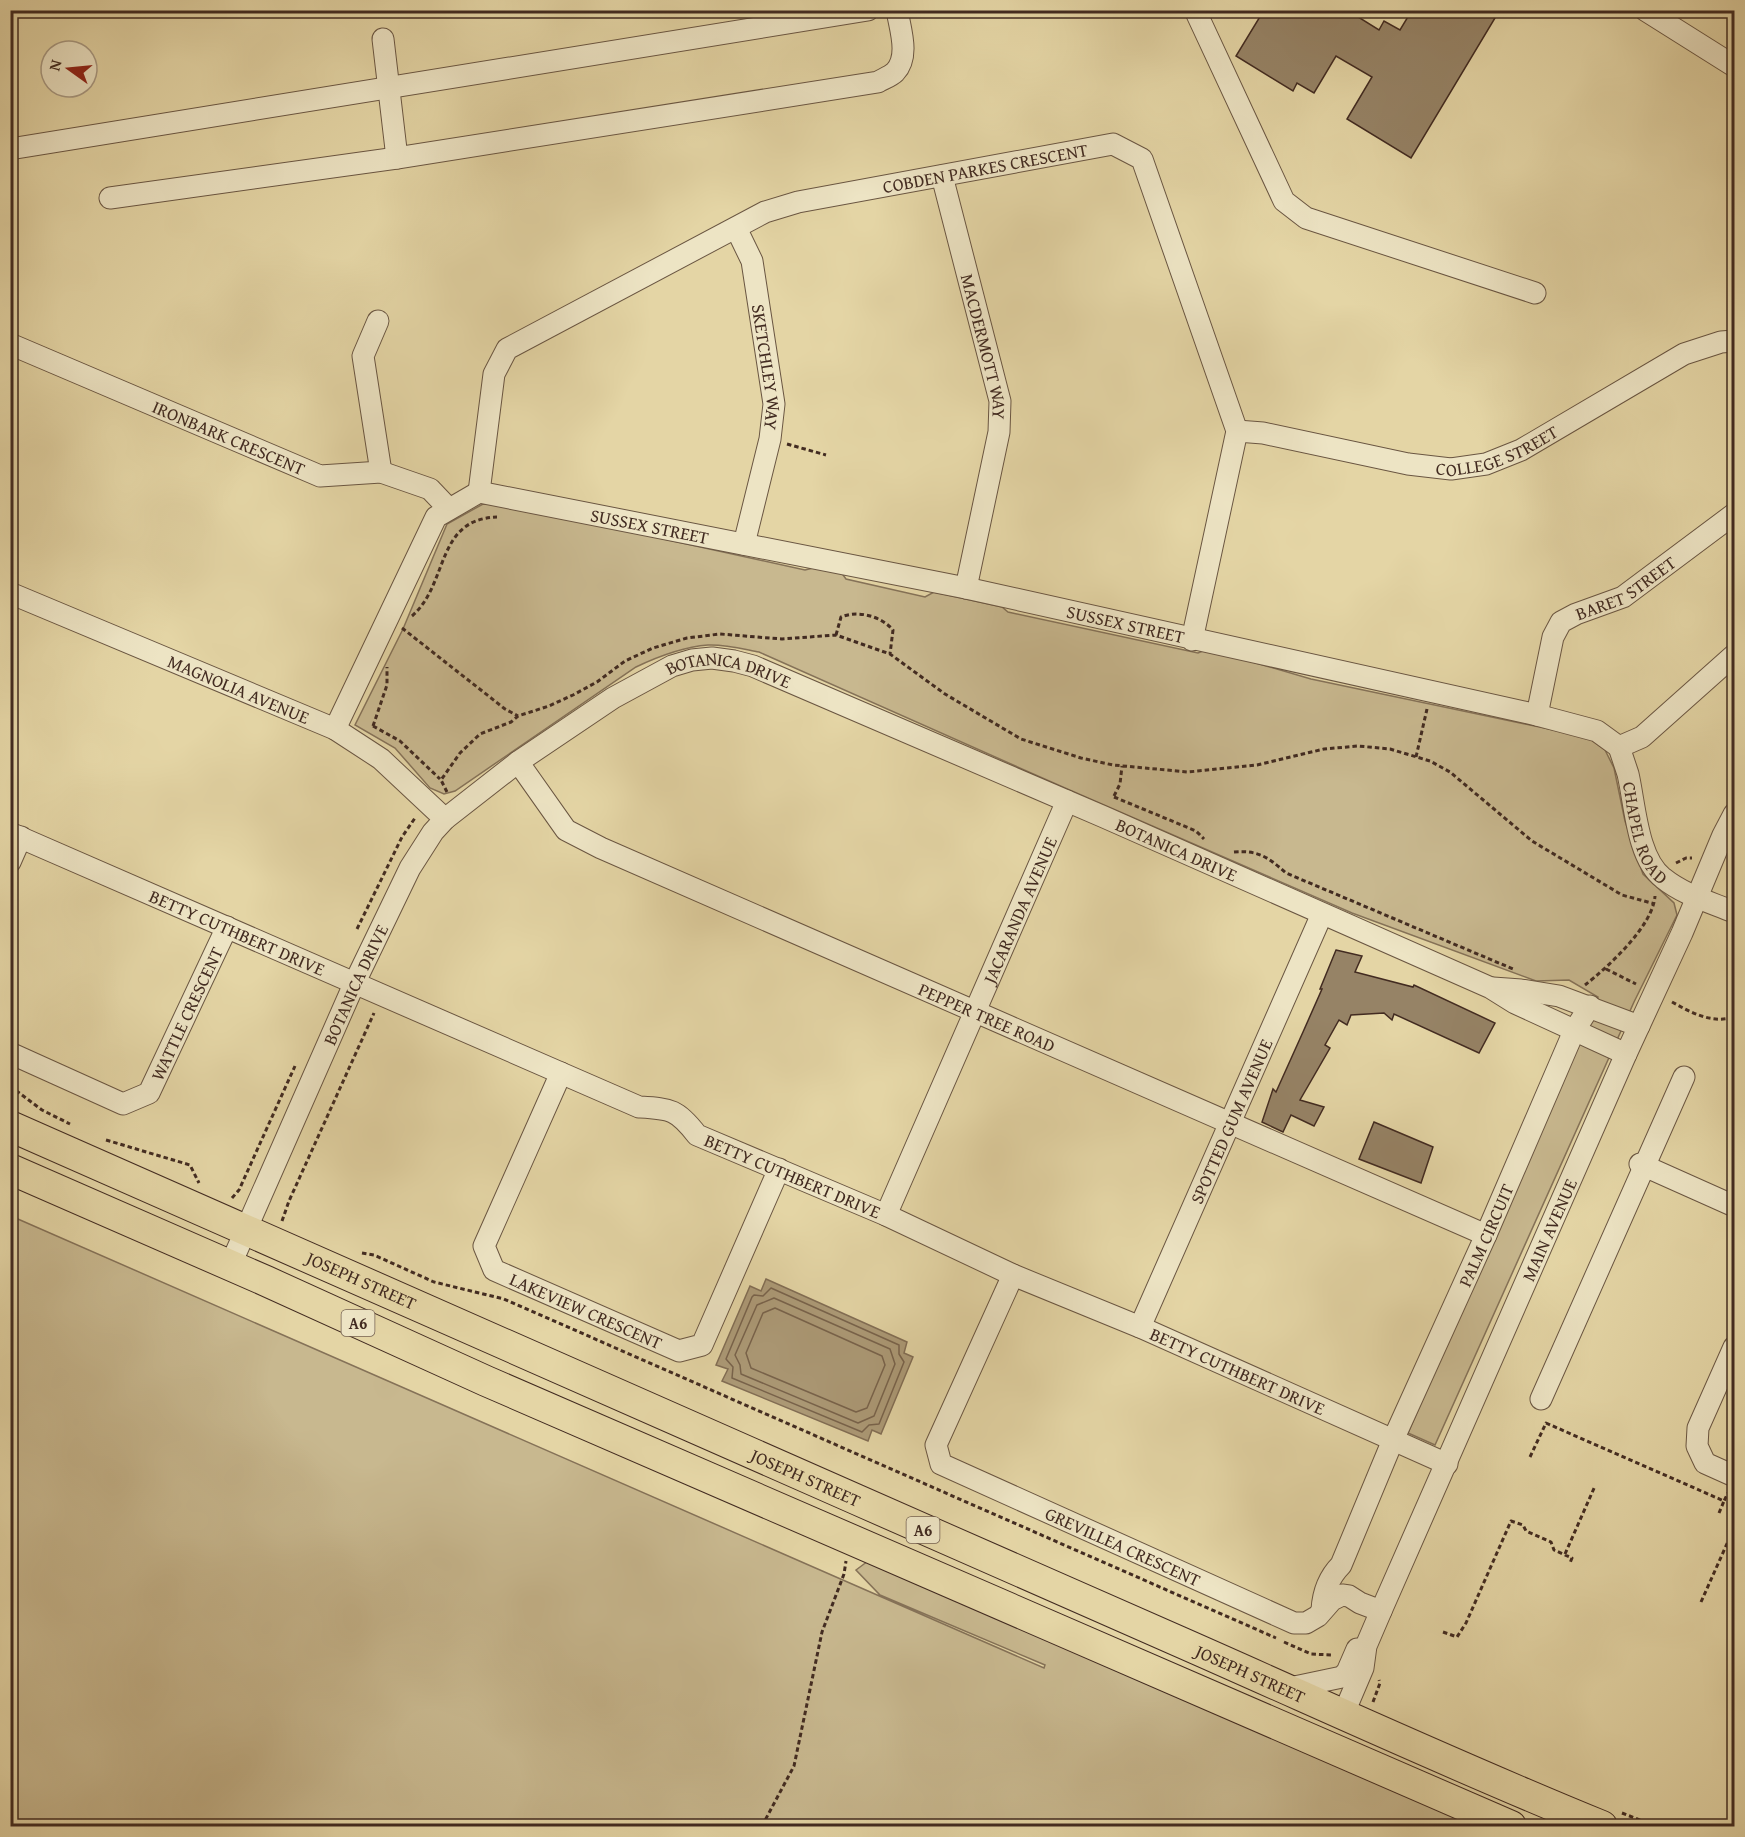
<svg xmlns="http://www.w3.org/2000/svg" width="1745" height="1837" font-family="'Gentium Book Plus',serif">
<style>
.green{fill:#c8b88f;stroke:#857258;stroke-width:1.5}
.water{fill:#ad9b78;stroke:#826e55;stroke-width:1.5}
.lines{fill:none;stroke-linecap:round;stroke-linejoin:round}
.shore{stroke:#78634c;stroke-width:1.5}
.building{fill:#968366;stroke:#422b21;stroke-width:1.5}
.minor-casing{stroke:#6a5642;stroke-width:23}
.highway-casing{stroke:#422b21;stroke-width:32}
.path{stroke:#422b21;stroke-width:3;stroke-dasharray:4.5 3;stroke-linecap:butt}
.minor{stroke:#ede4c4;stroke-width:21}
.highway{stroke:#e4d5a5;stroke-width:30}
.labels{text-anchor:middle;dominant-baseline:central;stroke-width:4.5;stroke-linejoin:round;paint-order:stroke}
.shield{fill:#ede4c4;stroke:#756252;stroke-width:1.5}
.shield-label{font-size:16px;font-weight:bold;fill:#422b21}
.street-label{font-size:18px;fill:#422b21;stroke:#ede4c4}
</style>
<rect width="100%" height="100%" fill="#e4d5a5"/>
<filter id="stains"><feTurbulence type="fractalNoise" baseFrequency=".00333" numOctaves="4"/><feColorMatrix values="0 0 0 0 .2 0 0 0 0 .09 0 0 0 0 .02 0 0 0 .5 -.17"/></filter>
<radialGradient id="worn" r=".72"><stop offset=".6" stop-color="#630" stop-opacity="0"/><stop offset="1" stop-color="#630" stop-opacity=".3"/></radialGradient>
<path class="green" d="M483,504L509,505L805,570L817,567L841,572L846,579L925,597L934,592L1002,607L1008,612L1198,653L1208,649L1311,679L1587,737L1605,750L1614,768L1625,821L1643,874L1674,903L1677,915L1634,1002L1435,1445L1408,1433L1598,997L1569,980L1536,981L1352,913L1065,788L759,652C743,649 724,644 708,645C682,647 659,656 636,667L455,791L444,794L430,788L395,748L355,725L403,629L447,524Z
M11,1216L1044,1668L1045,1665L880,1595L856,1570L868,1561L1493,1826H11Z"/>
<path class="water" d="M766,1279L907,1342L904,1353L913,1357L881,1434L872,1430L868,1441L722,1381L728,1369L716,1365L750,1286L761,1291Z"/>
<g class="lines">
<path class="shore" d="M771,1288L899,1345V1354L904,1362L879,1424L869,1425L862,1432L732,1378L733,1367L726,1359L752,1297L754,1295L763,1296Z
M774,1298L890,1349L895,1364L874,1416L858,1423L741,1374L740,1365L735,1355L757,1305Z
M775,1308L882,1356L885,1365L867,1408L856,1412L751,1368L746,1353L763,1313Z"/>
</g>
<path class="building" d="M1264,10H1347L1379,30L1384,21L1400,30L1412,10H1482L1495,18L1411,158L1347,119L1372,77L1336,56L1314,93L1297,83L1293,91L1236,56Z
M1336,950L1362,956L1355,972L1413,987L1414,985L1495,1023L1479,1053L1394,1014L1392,1020L1384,1013L1351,1015L1347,1025L1339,1020L1325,1045L1330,1048L1300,1100L1324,1107L1314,1126L1291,1115L1283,1132L1262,1122L1273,1089L1276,1092L1303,1032L1322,989H1320Z
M1374,1122L1433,1147L1421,1183L1359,1159Z"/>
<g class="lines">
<defs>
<g id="minor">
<path d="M1195,10L1284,201L1306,218L1535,293"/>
<path d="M1645,10L1734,66"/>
<path d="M383,39L397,158"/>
<path d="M10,149L868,10"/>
<path id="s1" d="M942,176L1000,401L999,432L966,588"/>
<path d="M110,198L397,158L878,82C883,79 891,76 895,72C910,56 900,29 897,10"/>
<path id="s2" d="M736,228L752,261L774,404L770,439L744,544"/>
<path d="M378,321L363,356L381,472"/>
<path id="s3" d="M10,344L320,476L381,472L430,489L449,509"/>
<path id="s4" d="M1237,431L1263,433L1408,464L1451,469L1486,464L1521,450L1684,354L1721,342L1734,341"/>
<path id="s5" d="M479,492L494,374L507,349L765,212L798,202L1113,144L1142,159L1237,431L1192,640"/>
<path id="s6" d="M479,492L966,588L1537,715L1597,731L1619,747"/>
<path id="s7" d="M10,593L335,729L381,759L445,819"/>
<path id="s8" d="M1537,715L1553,637L1561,622L1576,614L1623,597L1734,514"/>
<path d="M335,729L436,517L479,492"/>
<path id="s9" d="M1619,747C1622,756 1625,765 1628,774C1635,804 1637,858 1663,878C1684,895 1710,902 1734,912"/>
<path d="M1619,747L1642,737L1734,655"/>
<path id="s10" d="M518,762L566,830L601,848L1486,1235"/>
<path id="s11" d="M10,833L639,1107C671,1109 677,1109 697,1135L886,1215L1013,1275L1140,1327L1447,1464"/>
<path d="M10,862L21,837"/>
<path d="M1493,988L1521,990L1559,996L1639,1026"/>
<path id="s12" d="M10,1053L123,1104L149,1093L227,927"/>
<path id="s13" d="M561,1073L484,1246L494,1270L679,1351L702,1345L779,1169"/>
<path d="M1640,1164L1734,1206"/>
<path id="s14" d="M886,1215L1067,801"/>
<path id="s15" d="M230,1266L355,982L410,868L433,832L445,819L518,762L613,698L672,666L692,660L712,658L734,661L753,666L1104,817L1491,988L1515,1003L1626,1054"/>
<path id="s16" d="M1013,1275L936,1445L941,1464L1294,1623H1306L1318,1616L1332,1600L1342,1595L1349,1596L1360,1603L1381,1611"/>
<path id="s17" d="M1140,1327L1322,914"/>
<path d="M1734,1347L1698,1428L1697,1446L1705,1463L1734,1476"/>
<path d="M1541,1399L1684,1077"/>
<path id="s18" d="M1322,1610C1323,1593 1329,1577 1341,1565L1393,1440L1486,1235L1574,1031L1590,1006"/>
<path d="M1285,1689L1342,1677L1347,1672L1357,1649"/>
<path id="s19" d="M1343,1715L1363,1668L1366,1646L1381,1611L1626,1054L1682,933L1723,835L1734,814"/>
</g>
<g id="highway">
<path id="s20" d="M10,1126C401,1295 788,1471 1178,1641C1319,1703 1459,1768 1602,1826"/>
<path d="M10,1169L266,1281L486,1381L1511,1826"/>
</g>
</defs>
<use href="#minor" class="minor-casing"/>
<use href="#highway" class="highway-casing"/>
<path class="path" d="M787,444L826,455
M412,616C449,584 435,519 497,517
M402,628L505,709L518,716
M836,635L841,617C858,610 881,616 893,630L890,654
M373,726L387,685V667
M373,726L400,741L440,779
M1416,757L1427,709
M447,792L441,780L460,753L480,734L511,722L518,716L549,706L573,695L597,682L625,661L653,648L687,638L720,634L782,639L836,635L890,654L945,694L1021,739L1081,758L1113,765L1188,772L1257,765L1324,749L1358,746L1390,749L1430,761L1450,772L1532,841L1622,895L1655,904
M1114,796L1120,784L1122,766
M1114,797L1196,831L1204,839
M1234,852C1258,850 1268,857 1286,873L1513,969
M1676,863L1686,858H1692
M357,929L402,837L415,818
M1606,969L1636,984
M1585,985C1608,967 1653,926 1655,896
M1672,1002C1692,1013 1712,1024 1734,1017
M10,1086L42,1110L70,1124
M106,1140L190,1165L199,1183
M232,1198L239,1190L295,1066
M282,1221L289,1201L374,1013
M362,1253L374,1255L434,1282L504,1299L1276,1638
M1530,1457L1546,1423L1724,1501L1728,1493
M1719,1513L1724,1501
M1565,1554L1595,1486
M1701,1602L1734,1528
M1443,1632L1457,1637L1466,1623L1511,1521L1523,1525L1526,1531L1551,1542L1554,1550L1572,1558L1570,1563
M1284,1642L1311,1654L1332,1655
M1373,1702L1380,1683L1379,1680
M1622,1813L1655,1826
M762,1826L794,1766L822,1632L844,1574L846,1561"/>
<use href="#minor" class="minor"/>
<use href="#highway" class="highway"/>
</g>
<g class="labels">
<g class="shield">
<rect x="341.5" y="1310" width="33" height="26" rx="4.5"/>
<rect x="906.5" y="1517" width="33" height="26" rx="4.5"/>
</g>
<g class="shield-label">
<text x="358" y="1323">A6</text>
<text x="923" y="1530">A6</text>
</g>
<g class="street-label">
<text stroke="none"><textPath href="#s5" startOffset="664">COBDEN PARKES CRESCENT</textPath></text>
<text stroke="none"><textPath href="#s1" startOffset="176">MACDERMOTT WAY</textPath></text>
<text stroke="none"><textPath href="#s2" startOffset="144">SKETCHLEY WAY</textPath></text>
<text stroke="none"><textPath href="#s3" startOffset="238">IRONBARK CRESCENT</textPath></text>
<text stroke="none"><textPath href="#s4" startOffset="267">COLLEGE STREET</textPath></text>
<text stroke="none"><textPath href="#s6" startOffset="174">SUSSEX STREET</textPath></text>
<text stroke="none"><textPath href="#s8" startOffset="170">BARET STREET</textPath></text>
<text stroke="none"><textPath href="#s6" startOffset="660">SUSSEX STREET</textPath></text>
<text stroke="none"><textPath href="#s15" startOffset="830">BOTANICA DRIVE</textPath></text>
<text stroke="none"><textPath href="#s7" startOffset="248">MAGNOLIA AVENUE</textPath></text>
<text stroke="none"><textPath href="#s9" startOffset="90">CHAPEL ROAD</textPath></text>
<text stroke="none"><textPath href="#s15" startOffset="1316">BOTANICA DRIVE</textPath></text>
<text stroke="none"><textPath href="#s14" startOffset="333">JACARANDA AVENUE</textPath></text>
<text stroke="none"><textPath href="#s11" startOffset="248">BETTY CUTHBERT DRIVE</textPath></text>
<text stroke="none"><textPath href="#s15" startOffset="308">BOTANICA DRIVE</textPath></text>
<text stroke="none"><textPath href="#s12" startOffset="240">WATTLE CRESCENT</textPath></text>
<text stroke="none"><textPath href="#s10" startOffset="544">PEPPER TREE ROAD</textPath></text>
<text stroke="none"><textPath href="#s17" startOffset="225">SPOTTED GUM AVENUE</textPath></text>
<text stroke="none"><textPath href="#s11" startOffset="858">BETTY CUTHBERT DRIVE</textPath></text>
<text stroke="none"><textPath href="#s19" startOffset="528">MAIN AVENUE</textPath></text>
<text stroke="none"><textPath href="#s18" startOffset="410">PALM CIRCUIT</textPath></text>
<text stroke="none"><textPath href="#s20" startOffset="384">JOSEPH STREET</textPath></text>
<text stroke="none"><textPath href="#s13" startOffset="316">LAKEVIEW CRESCENT</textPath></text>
<text stroke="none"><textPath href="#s11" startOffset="1344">BETTY CUTHBERT DRIVE</textPath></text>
<text stroke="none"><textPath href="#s20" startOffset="870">JOSEPH STREET</textPath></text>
<text stroke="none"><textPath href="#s16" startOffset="406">GREVILLEA CRESCENT</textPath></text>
<text stroke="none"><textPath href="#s20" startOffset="1356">JOSEPH STREET</textPath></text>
</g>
</g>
<rect width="1745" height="1837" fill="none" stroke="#e4d5a5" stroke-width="36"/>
<rect x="12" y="12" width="1721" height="1813" fill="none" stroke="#422b21" stroke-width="3"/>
<rect x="18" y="18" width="1709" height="1801" fill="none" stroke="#422b21" stroke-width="1.5"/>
<g transform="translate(69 69) rotate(285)"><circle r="28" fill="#ede4c4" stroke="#a99a83" stroke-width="1.5"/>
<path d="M0-4.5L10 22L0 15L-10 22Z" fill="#8f2418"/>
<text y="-9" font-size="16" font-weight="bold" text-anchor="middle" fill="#422b21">N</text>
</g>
<rect width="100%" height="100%" filter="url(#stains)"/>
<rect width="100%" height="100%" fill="url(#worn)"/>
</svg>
